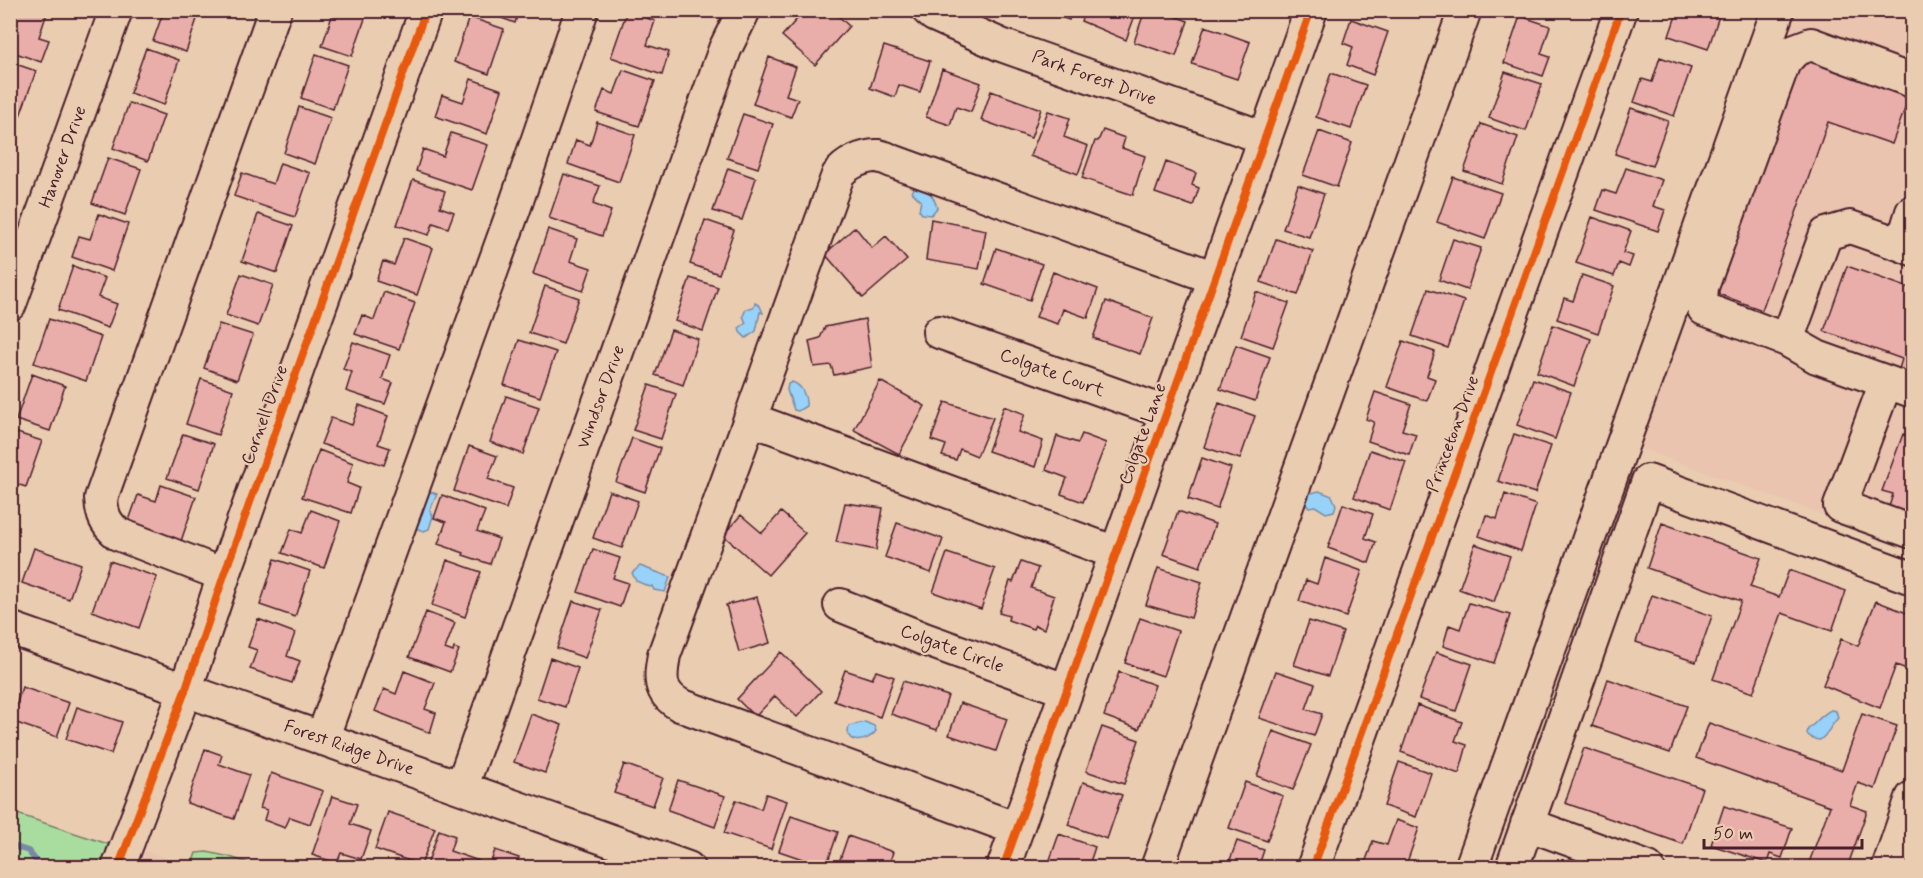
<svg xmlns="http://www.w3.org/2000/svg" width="1923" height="878" font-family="Mynerve,sans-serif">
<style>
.built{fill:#eac4af}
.green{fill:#a9dda0;stroke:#7a7e66;stroke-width:1.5}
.water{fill:#98d2f8;stroke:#798aa6;stroke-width:1.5}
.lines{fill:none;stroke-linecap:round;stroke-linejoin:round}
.stream{stroke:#798aa6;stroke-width:6}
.building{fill:#e9aea9;stroke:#4a1f2b;stroke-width:1.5}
.minor-casing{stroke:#4a1f2b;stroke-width:36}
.minor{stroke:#eacdb1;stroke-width:32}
.cycleway-casing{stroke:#eacdb1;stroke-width:11}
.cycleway{stroke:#e8590c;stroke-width:8}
.labels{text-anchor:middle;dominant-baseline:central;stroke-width:4.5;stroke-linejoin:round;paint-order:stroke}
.street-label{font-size:18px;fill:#4a1f2b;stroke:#eacdb1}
</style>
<rect width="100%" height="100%" fill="#eacdb1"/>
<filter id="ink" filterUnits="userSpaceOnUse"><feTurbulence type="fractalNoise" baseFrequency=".0167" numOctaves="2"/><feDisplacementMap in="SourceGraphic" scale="12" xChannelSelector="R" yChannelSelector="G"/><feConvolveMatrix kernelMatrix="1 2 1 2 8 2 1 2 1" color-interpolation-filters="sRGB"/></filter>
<g filter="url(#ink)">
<path class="built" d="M1772,11H1912V547L1622,442Z
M145,851L193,867L138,868Z"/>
<path class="green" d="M11,812L108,844L101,867H11Z
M207,852L230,857L261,867H191L196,853Z"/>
<path class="water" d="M916,185C928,190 934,195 937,208L931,215L922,214L919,210L921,201L912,192Z
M755,303L760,306L763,313L760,312L756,331L746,338L740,332L739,328L746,323L743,316L746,309L754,307Z
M792,382C802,385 807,397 806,406L798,411L794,410L787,390L788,384Z
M424,490L437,494L430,510L433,516L429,529L424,531L409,526Z
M1319,491L1332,496L1336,505L1334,511L1326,513L1315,506L1309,507L1304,504L1307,494Z
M640,566L670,577L665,592L654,590L652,586L650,587L636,581L632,573Z
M1831,710L1836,711L1838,718C1831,725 1828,734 1820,740L1813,739L1807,734L1808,729C1816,723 1822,714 1831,710Z
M865,722L874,726L876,731C868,743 843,746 849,726Z"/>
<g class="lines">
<path class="stream" d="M10,845L28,851L42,868"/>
</g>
<path class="building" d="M10,10H40L47,13L39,37L49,40L41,62L10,51Z
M164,10H200L186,52L153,41Z
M334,10H368L352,56L322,46Z
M480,10H519L515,23Z
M805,10H832L849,26L815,65L782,36Z
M1040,10H1072L1069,20Z
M1085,10H1137L1126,40L1081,21Z
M1145,10H1158L1188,21L1176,56L1134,42Z
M1371,10H1391L1389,16Z
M1678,10H1721L1708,49L1669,36Z
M627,11L655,21L647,45L669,52L662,75L611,57Z
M1520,16L1550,26L1541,54L1550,57L1543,76L1504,63Z
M469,17L504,29L489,74L454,62Z
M1351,19L1388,32L1373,75L1347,65L1353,47L1343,43Z
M1205,26L1250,42L1237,79L1192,64Z
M884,46L930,61L920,92L899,85L895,97L870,88Z
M146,48L179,60L164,105L130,93Z
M316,54L348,65L333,109L301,98Z
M1796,55L1910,95L1892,144L1828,122L1762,310L1713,292Z
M769,57L796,67L786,95L798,99L791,117L753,104Z
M1660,57L1691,68L1674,116L1634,102L1642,79L1652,82Z
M10,62L36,71L20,116L10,112Z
M942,69L981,83L971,112L956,107L950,125L926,117Z
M623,70L655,81L639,126L596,112L604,90L614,94Z
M1505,72L1542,84L1526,131L1489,118Z
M1331,73L1366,85L1351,129L1316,117Z
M471,79L502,90L487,134L435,116L442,95L463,102Z
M991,91L1041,109L1031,138L981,120Z
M129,103L164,115L148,161L113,148Z
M299,107L331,118L315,164L284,153Z
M1631,108L1668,121L1652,166L1615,154Z
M1048,111L1070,118L1064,137L1088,146L1078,174L1030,156Z
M743,114L773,124L758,168L727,158Z
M597,122L635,135L619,182L568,164L576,140L590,145Z
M1481,124L1518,137L1502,184L1464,171Z
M1103,130L1125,138L1122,148L1145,156L1133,195L1082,178L1095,141H1098Z
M1319,131L1352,143L1337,187L1303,175Z
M451,133L488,145L472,190L416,171L423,149L443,156Z
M108,158L141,169L125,215L92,203Z
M1166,162L1196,173L1192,185L1199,188L1193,206L1155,193Z
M280,163L310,173L295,217L234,196L242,173L273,184Z
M728,168L756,178L742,220L713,211Z
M1626,168L1662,180L1653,206L1665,210L1658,231L1596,210L1603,190L1616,194Z
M564,174L600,186L593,204L611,211L602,236L549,218Z
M1453,177L1501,193L1485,239L1437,222Z
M413,180L445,191L440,207L454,212L448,228L433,223L429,235L397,225Z
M1298,185L1324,194L1309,237L1283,229Z
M99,214L128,224L112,271L72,257L79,236L90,239Z
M258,214L293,226L277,273L242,261Z
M1592,217L1631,231L1623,253L1633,256L1629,267L1619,263L1614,276L1576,263Z
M931,219L986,230L979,269L926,260Z
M705,220L734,230L719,274L690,264Z
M855,227L872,248L886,236L907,260L863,298L825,254Z
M548,229L577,239L570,261L591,268L583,291L533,274Z
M404,238L433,248L417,295L376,281L383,261L394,265Z
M1276,239L1313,251L1298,295L1261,282Z
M1453,239L1481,248L1467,290L1439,280Z
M996,248L1042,264L1030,300L984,284Z
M73,266L105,278L98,297L117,304L108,328L58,310Z
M1847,266L1912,289V374L1899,369L1902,359L1824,331Z
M1053,272L1098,289L1088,318L1063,309L1058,324L1036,317Z
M241,274L273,285L258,326L226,315Z
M1582,275L1614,286L1598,333L1557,319L1564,298L1573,301Z
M690,278L718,287L703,331L675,321Z
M545,286L579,298L563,344L529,333Z
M1428,289L1464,301L1448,348L1412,336Z
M384,292L415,303L399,349L355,334L362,315L374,320Z
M1256,292L1289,303L1273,347L1241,336Z
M1106,301L1153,318L1140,354L1093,338Z
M49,319L101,337L86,381L34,363Z
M865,319L872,367L834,375L831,365L814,367L809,341L820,338L825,327Z
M219,324L253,335L237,380L204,368Z
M1553,325L1591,339L1574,386L1537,372Z
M671,330L698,339L683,385L655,375Z
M519,340L556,352L540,397L504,385Z
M1403,341L1435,352L1427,376L1435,379L1427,401L1387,387Z
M353,342L390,355L382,379L393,383L385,404L346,391L352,372L343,369Z
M1236,345L1270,357L1255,401L1220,389Z
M32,374L65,386L50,431L16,420Z
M201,379L233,390L218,435L186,424Z
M1533,379L1571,392L1555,439L1517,425Z
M880,381L925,406L899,454L854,430Z
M649,385L676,394L661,439L633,430Z
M1375,392L1411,404L1402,430L1416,434L1409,455L1368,441L1374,422L1366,419Z
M506,396L539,407L523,454L490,442Z
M945,402L993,418L977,456L960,449L956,460L942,456L946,445L931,440Z
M1219,403L1255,416L1240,459L1204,447Z
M359,405L388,416L378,444L390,448L384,465L321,444L331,418L352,425Z
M1004,406L1025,414L1018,432L1043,441L1035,467L988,451Z
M1908,427L1912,429V518L1888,510L1893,494L1882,491L1903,434L1905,435Z
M11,431L42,441L26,487L10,482Z
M183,434L214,444L199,489L167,478Z
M1082,434L1106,443L1083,502L1061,494L1067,478L1046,470L1057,436L1078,443Z
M1514,434L1551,446L1535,493L1498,481Z
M632,438L660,448L645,492L616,482Z
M469,446L497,456L488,479L513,488L506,509L454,491Z
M319,450L353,463L347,483L359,488L351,513L302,497Z
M1370,450L1406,462L1390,510L1354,497Z
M1202,458L1231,468L1217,509L1188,499Z
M161,485L196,497L180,544L127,526L138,495L156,501Z
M609,491L638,501L622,548L593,538Z
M1505,494L1536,505L1521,551L1479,536L1486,515L1497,519Z
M442,495L485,511L477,531L499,539L490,564L463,555L464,553L438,544L446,522L434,518Z
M845,503L883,508L876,550L836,542Z
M1343,504L1373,514L1365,538L1376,542L1369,563L1328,548Z
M311,510L340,521L324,568L282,553L291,529L302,533Z
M1178,511L1215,524L1200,567L1163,554Z
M781,512L805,533L768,575L723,535L741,515L762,533Z
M897,523L943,539L931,573L885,557Z
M1662,523L1761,558L1750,587L1779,597L1789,570L1846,591L1832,631L1782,613L1753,693L1713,679L1741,601L1647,568Z
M1475,544L1510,556L1494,602L1459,589Z
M34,548L81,564L69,599L22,583Z
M593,549L620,558L613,578L628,583L620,607L578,592Z
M947,553L995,569L981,609L933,592Z
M1325,558L1362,571L1346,617L1299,601L1306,580L1317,584Z
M275,559L310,571L295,617L260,605Z
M447,560L481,572L465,617L432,605Z
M110,561L157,577L139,628L92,611Z
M1021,562L1038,568L1031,588L1054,596L1044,629L1035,625L1033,629L1008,620L1009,616L999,613L1010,581L1013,582Z
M1158,568L1202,582L1191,618L1146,605Z
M1652,595L1712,616L1696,662L1636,642Z
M757,597L770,643L739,652L726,605Z
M573,601L602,610L585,658L557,648Z
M1876,601L1912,615V671L1896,665L1880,708L1823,685L1841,639L1858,646Z
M1469,603L1510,615L1494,663L1443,646L1449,625L1460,629Z
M426,612L455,623L445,649L453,652L454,648L459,650L450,672L409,657Z
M1140,618L1178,631L1163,676L1125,663Z
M258,619L295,633L287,656L300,661L292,683L250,669L257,650L248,647Z
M1309,621L1343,632L1328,676L1294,665Z
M781,652L821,691L797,717L775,696L755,717L737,699Z
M1436,652L1472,664L1456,711L1419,699Z
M550,658L578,668L565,707L537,698Z
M845,670L872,679L876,671L894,677L880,717L834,701Z
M404,671L435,683L425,709L436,713L430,733L375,711L384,689L396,694Z
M1276,671L1315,684L1306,709L1322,714L1314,736L1259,718Z
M1119,672L1155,685L1139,729L1104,716Z
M1608,679L1687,706L1670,753L1592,726Z
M903,681L948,696L937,730L891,714Z
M22,687L69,703L57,737L11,721Z
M960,703L1007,719L996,751L949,735Z
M1417,705L1462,722L1455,741L1467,745L1459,774L1401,752Z
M77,707L122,722L111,754L66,739Z
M531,714L562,725L545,773L514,762Z
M1862,714L1897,726L1875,789L1858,783L1850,805L1867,811L1847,868H1807L1830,806L1696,758L1709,723L1842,770Z
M1102,727L1139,740L1124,784L1086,771Z
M1273,731L1311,745L1293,790L1257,776Z
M1584,748L1702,788L1683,844L1565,803Z
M205,749L222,755L219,764L249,775L234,819L187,803Z
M1399,762L1431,773L1416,817L1384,806Z
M624,764L663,778L653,806L614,793Z
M271,773L323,791L310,824L290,817L285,828L264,820L267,810L260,808Z
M678,780L725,796L715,827L668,810Z
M1083,782L1122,795L1107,839L1068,825Z
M1245,782L1283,796L1267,841L1229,828Z
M766,794L787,801L771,849L724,833L736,800L761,809Z
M332,796L357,804L350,824L371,831L361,859L341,853L337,863L312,855Z
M1724,806L1792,828L1782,858L1770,854L1767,863L1711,845Z
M388,812L435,828L421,865L375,849Z
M791,816L838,832L826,867L779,851Z
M1396,820L1419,828L1405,868H1379L1365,863L1373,841L1387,845Z
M439,830L455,836L450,851L479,861L477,868H426Z
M1059,834L1095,847L1088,868H1047Z
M848,836L893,852L888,868H837Z
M1237,841L1264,850L1258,868H1227Z
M495,850L519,858L516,868H489Z
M905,860L928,868H903Z"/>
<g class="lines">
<defs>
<path id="minor" d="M928,10L934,15L1001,45L1265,138
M1912,212L1902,245L1912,249
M1902,245L1850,227L1826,234L1787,340L1817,357L1912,391
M10,304L116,10
M939,332L1167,413
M1787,340L1704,309L1701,302L1702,287L1784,62L1795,50L1811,44L1912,81
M1886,382L1840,506L1912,532
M750,419L838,175C845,164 865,155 878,156C883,157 888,159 892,161L1215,278
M224,575L118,534C105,523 102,515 101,498L275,10
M840,605L924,639L1065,690
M10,628L688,868
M322,739L514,209L582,10
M462,786L725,49L744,10
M1527,824L1648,868
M1017,829L680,705C658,692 660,678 664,655L750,419L1116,553
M118,868L185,691L224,575L426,10
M1003,868L1311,10
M1157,868L1465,10
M1313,868L1621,10
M1471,868L1778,10
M1512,868L1648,481L1912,578
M1888,868L1912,798"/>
</defs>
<use href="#minor" class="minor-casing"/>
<use href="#minor" class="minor"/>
<defs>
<path id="cycleway" d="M118,868L185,691L224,575L426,10
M1003,868L1311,10
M1313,868L1621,10"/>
</defs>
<use href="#cycleway" class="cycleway-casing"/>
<use href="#cycleway" class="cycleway"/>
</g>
</g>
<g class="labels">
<g class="street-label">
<text transform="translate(1094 78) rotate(20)">Park Forest Drive</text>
<text transform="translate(63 157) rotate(-70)">Hanover Drive</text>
<text transform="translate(1052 373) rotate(20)">Colgate Court</text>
<text transform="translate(601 397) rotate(-70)">Windsor Drive</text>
<text transform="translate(265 415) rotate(-70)">Cornell Drive</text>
<text transform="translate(1143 434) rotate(-70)">Colgate Lane</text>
<text transform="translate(1453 434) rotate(-70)">Princeton Drive</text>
<text transform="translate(952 649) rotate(20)">Colgate Circle</text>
<text transform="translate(349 748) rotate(19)">Forest Ridge Drive</text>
</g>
</g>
<rect width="1923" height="878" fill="none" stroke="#eacdb1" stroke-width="36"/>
<rect x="18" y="18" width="1887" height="842" fill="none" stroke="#4a1f2b" stroke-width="2" filter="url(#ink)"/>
<path d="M1704 839v9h158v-9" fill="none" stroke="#4a1f2b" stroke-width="3"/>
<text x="1713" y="839" font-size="18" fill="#4a1f2b" stroke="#eacdb1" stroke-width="4.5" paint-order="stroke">50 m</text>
</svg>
